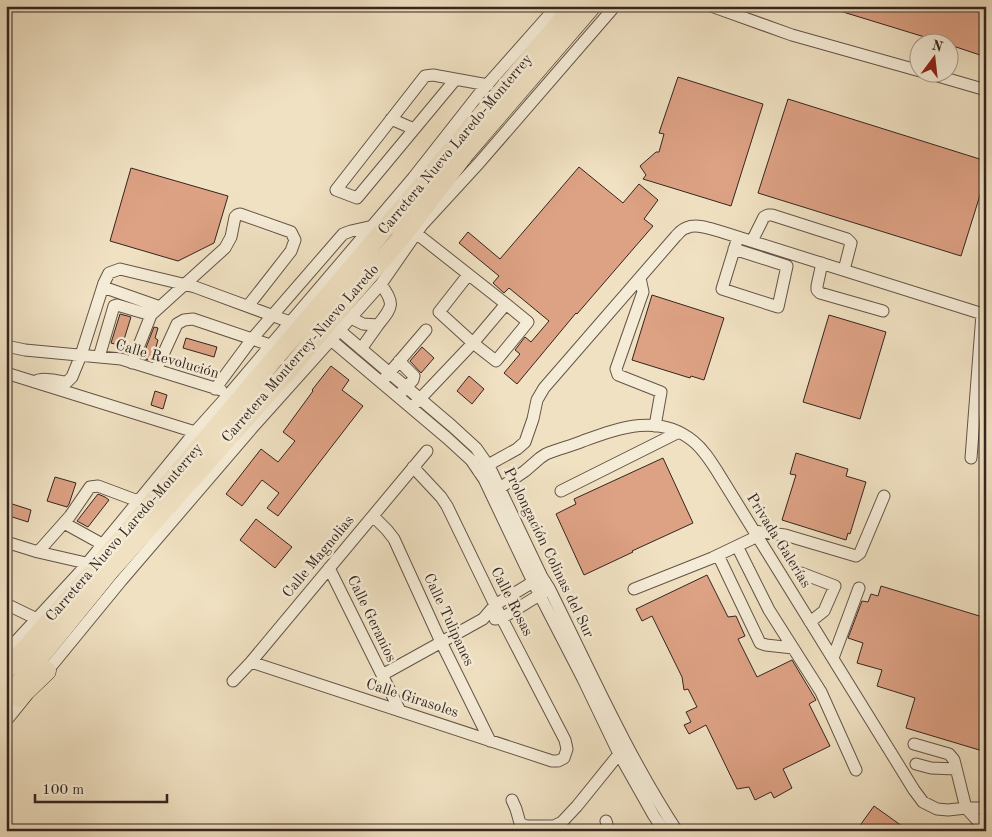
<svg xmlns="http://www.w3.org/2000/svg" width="992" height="837" font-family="'Old Standard TT',serif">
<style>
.building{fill:#dda184;stroke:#34251f}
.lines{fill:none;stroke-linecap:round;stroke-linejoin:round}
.minor-casing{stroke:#635448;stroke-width:13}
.highway-casing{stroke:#34251f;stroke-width:19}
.minor{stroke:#f5ecd7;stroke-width:11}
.highway{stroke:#f0e1c2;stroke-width:18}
.labels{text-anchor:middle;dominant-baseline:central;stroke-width:5;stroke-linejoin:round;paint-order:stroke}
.street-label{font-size:15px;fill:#34251f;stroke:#f5ecd7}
</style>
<rect width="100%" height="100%" fill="#f0e1c2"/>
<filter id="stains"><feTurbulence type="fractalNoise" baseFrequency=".004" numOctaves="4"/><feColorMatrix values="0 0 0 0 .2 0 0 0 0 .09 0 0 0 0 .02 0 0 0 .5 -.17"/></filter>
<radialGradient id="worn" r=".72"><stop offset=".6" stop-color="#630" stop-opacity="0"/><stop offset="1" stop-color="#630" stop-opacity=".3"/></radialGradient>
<path class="building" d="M830,6H986V57L950,45V42H941L830,8Z
M678,77L763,104L731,206L643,179L646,175L640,166L656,152H659L664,134L659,133Z
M788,99L986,161V176L961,256L758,193Z
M579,167L623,203L639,184L658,200L644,219L653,226L577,314L576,313L517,384L504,373L520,354L515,350L525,337L531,342L549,321L509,288L504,293L493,283L499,276L459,243L468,232L500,259Z
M131,168L228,196L214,243L178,261L110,241Z
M652,295L724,318L704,380L691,376L690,378L632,360Z
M120,314L131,317L122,346L111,343Z
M829,315L886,332L860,419L803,402Z
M154,327L158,328L155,338L158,340L152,361L142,358Z
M186,338L217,347L214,357L183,348Z
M422,347L434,358L421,373L410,361Z
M331,366L349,380L342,390L363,406L278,516L267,508L279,493L262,480L242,506L226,494L261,449L278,462L295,441L283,432L313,391L312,390Z
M469,376L484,389L472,404L457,391Z
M155,391L167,395L163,409L151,405Z
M796,453L848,469L846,476L866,482L850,534L848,533L846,540L782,520L796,475L790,474Z
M663,458L693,523L632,551L633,552L584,575L556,514L576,504L574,499Z
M55,477L76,483L69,504L67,507L47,501Z
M98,494L105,497L109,500L88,527L77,521Z
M6,502L31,510L28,522L6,515Z
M256,519L292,547L275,568L240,540Z
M707,575L728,617L736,616L745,636L738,639L757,677L792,660L816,700L809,704L830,746L783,769L792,788L774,798L771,792L755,800L749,787L737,789L706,725L689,734L684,725L691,722L686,712L697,707L688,689L684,690L682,677L652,616L642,621L636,609Z
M881,586L986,618V752L906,728L915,698L877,686L882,670L857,663L863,643L848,638L862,601L868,602L871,594L878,596Z
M874,806L909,831H856Z"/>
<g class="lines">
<defs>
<path id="minor" d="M711,6L792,35L920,71
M924,72L986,90
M455,80L357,198L336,190L425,76L433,75L488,85
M391,119L414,129
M412,230L506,304L473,343L416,403
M752,241L764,217L768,215H772L847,239L851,243L844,270
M734,249L787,266L778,307L722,289L738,237
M822,263L817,286V290L820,293L883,311
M468,275L439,312L473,343L496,361L528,322L506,304
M640,278L643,292L616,369L618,375L661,392L655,426
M103,287L160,307
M351,318L363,324L378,325C393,306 395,305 381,284
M339,330L452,426L476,448L490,468L542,577L549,588C590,670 627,755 677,831
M331,340L447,438L471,460L484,479L533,582L583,679L619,754L654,816L664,831
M6,346L25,350L121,359L221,390
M361,349L378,325
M99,357L114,306L117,305L151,315
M399,361L414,376L413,380L401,393
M132,363L151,315L225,248L231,237L235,217L237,215L240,214L291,232L295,240L291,251L248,306
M156,370L177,324L184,320L193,319L270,345
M6,373L195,432
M385,378L426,330
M34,382C44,376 57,382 67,382L72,377L81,355L104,283L109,273L120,269L195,287L290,322
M215,389L252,339L343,234L351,231L373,226
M971,458L982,314
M479,472L488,465L517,449L525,442L533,419L537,400L544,388L676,236C679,233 682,229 686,228C697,223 711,229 722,232L986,315
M561,491L679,432
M491,494L525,471L540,458L546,454C558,449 571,446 583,441C619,428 659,413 693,441C703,449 710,460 717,471L914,790L923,802L937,809L948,810L966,808H986
M373,516L387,530L394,539L441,642L490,741
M64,523L102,544
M754,531L785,535L856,556L860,553L884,496
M6,542L38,552L86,563
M737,546L769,610L821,692L856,770
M38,552L70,516L90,487L98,486L138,501
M718,555L760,643L766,645L793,648
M329,568L400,711
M801,573L835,586L824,611L810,622
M634,589L712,558L758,536
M6,604L37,619
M495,619L502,618L546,591
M6,652L80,572L195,432L230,393L413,178L479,94L557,6
M833,658L859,588
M251,662L552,761H558L564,758L567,749L565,740L495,605L447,506L441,497L413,467
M44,675L121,581L253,427L381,284L422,225L479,163L615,6
M382,675L483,619L495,605L538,579
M233,681L251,662L427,451
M6,721L27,695
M914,744L949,754L954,760L966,808L986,830
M916,764L931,768L956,769
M512,800L516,809L520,823L526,826
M606,821L609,831
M526,826H554L562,822L577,806L619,754L625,750"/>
<path id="highway" d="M6,670L99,565L574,6
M19,698L47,671
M6,699L109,572L288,371L337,312L399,240L464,155L592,6"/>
</defs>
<use href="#minor" class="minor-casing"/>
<use href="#highway" class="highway-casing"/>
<use href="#minor" class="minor"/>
<use href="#highway" class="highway"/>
</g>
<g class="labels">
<g class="street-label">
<text transform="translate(456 145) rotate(-50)">Carretera Nuevo Laredo-Monterrey</text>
<text transform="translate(301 354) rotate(-49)">Carretera Monterrey-Nuevo Laredo</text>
<text transform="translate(167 360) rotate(16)">Calle Revolución</text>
<text transform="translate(125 533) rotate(-49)">Carretera Nuevo Laredo-Monterrey</text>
<text transform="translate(778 541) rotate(58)">Privada Galerías</text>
<text transform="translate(548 553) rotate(64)">Prolongación Colinas del Sur</text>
<text transform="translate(319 557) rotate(-50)">Calle Magnolias</text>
<text transform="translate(511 602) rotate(63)">Calle Rosas</text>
<text transform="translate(371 619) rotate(64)">Calle Geranios</text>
<text transform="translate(448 620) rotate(65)">Calle Tulipanes</text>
<text transform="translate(412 699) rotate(18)">Calle Girasoles</text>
</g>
</g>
<rect width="992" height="837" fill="none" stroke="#f0e1c2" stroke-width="25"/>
<rect x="8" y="8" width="977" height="822" fill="none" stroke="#34251f" stroke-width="2.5"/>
<rect x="12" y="12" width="967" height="812" fill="none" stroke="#34251f"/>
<g transform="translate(934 58) rotate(15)"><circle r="24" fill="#f5ecd7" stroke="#a89c8d"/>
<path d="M0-4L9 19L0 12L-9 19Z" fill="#8f2418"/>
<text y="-8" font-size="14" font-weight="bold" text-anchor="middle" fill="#34251f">N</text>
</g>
<path d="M35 794v8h132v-8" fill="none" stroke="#34251f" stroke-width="2.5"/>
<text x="42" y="794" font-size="15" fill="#34251f" stroke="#f5ecd7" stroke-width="4" paint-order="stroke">100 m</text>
<rect width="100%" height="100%" filter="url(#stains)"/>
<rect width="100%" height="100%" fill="url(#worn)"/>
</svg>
